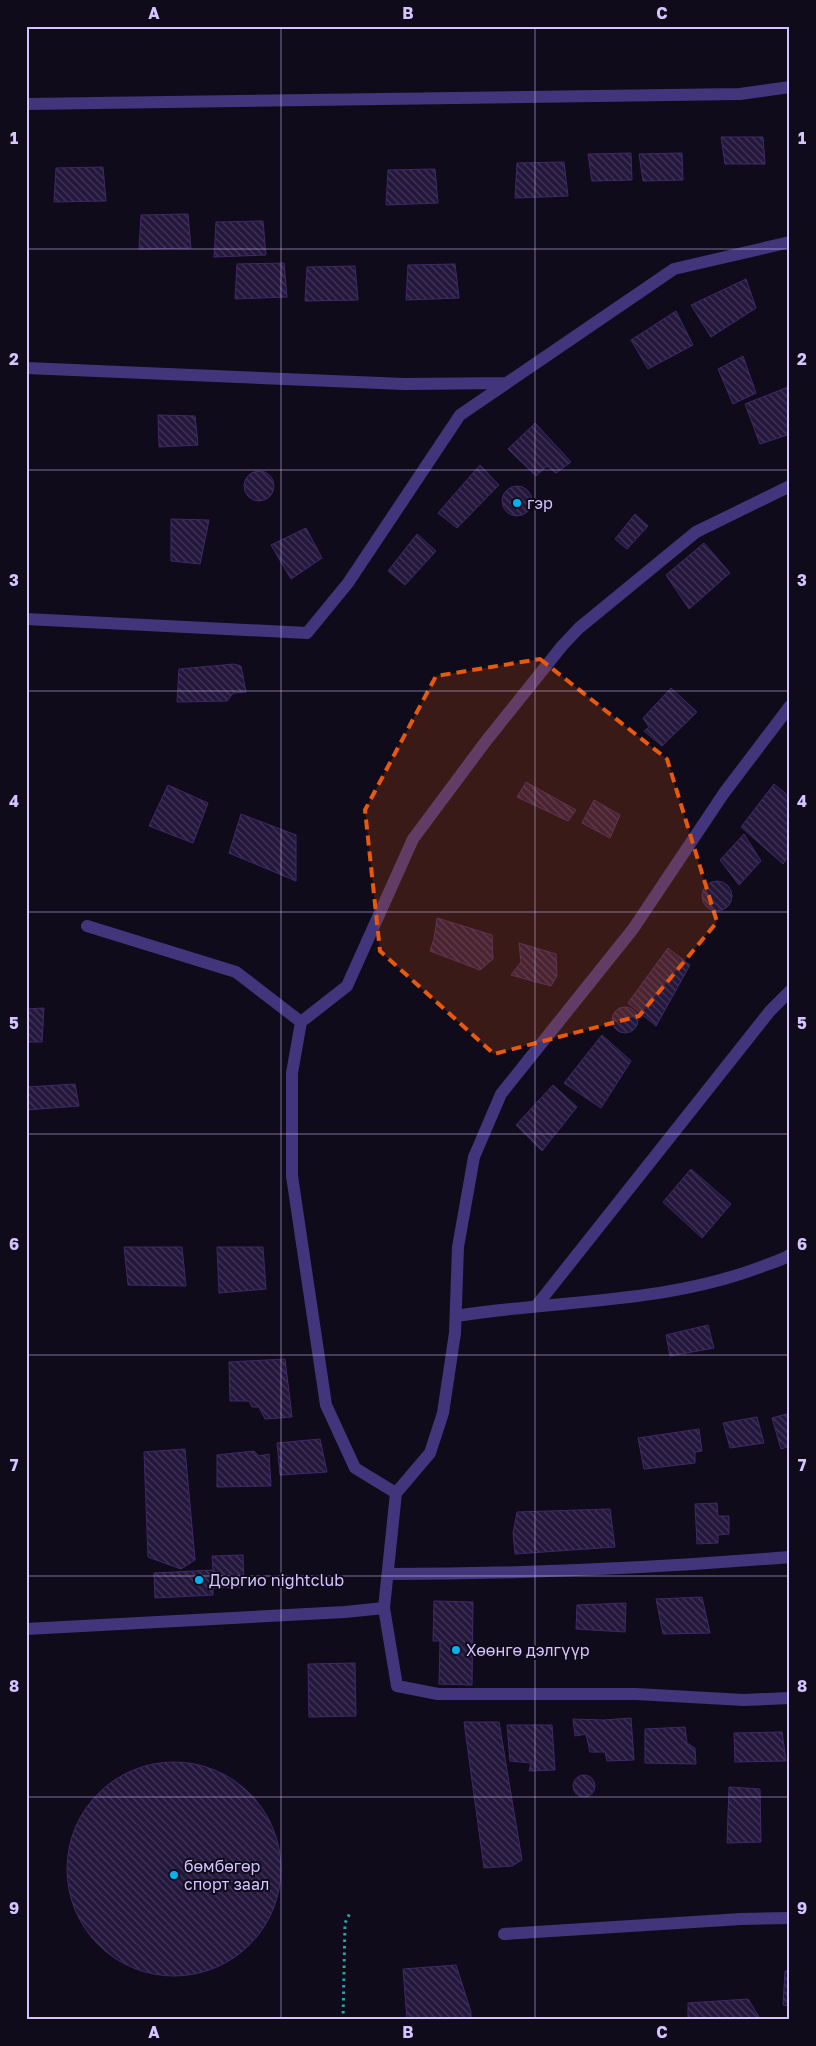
<svg xmlns="http://www.w3.org/2000/svg" width="816" height="2046" font-family="'Golos Text',sans-serif">
<style>
.building{fill:url(#building-back-hatch);stroke:#3f2868}
.lines{fill:none;stroke-linecap:round;stroke-linejoin:round}
.path{stroke:#2ba1ad;stroke-width:3;stroke-dasharray:2.5 4;stroke-linecap:butt}
.street{stroke:#42357b;stroke-width:12}
.marked{fill:#e8590c;fill-opacity:0.2;stroke:#e8590c;stroke-width:4;stroke-dasharray:10 6;stroke-linejoin:round}
.grid{fill:none;stroke:#d4c5ff;stroke-width:1;stroke-opacity:0.55}
.poi-dot{fill:#00b3f0;stroke:#100b1b;stroke-width:2}
.labels{text-anchor:middle;dominant-baseline:central;stroke-width:4;stroke-linejoin:round;paint-order:stroke}
.poi-label{font-size:16px;fill:#d4c5ff;stroke:#100b1b;text-anchor:start}
.neatline{fill:none;stroke:#d4c5ff;stroke-width:2}
.grid-label{font-size:16px;text-anchor:middle;font-weight:bold;fill:#d4c5ff}
</style>
<defs>
<pattern id="building-back-hatch" width="6" height="6" patternUnits="userSpaceOnUse" patternTransform="scale(1.25)"><rect width="6" height="6" fill="#24173c"/><path d="M-1 5l2 2M0 0l6 6M5-1l2 2" fill="none" stroke="#433759"/></pattern>
</defs>
<rect width="100%" height="100%" fill="#100b1b"/>
<path class="building" d="M721,137H763L765,164H725Z
M631,153L632,180L592,181L588,154Z
M682,153L683,180L643,181L639,154Z
M564,162L568,196L515,198L517,163Z
M103,167L106,201L54,202L56,168Z
M435,169L438,203L386,205L388,170Z
M188,214L191,248L139,249L141,215Z
M263,221L266,255L214,257L216,222Z
M284,263L287,297L235,299L237,264Z
M455,264L459,298L406,300L408,265Z
M355,266L358,300L305,301L307,267Z
M746,279L756,308L711,337L691,305Z
M676,311L693,345L648,369L631,340Z
M743,356L756,393L733,404L718,369Z
M788,387L790,392V422L787,423L790,434L760,444L745,404Z
M158,415L195,416L198,445L159,447Z
M535,423L571,462L556,473L547,466L536,476L508,449Z
M480,465L499,485L457,528L438,513Z
M244 486a15 15 0 1 1 30 0a15 15 0 1 1-30 0Z
M502 501a15 15 0 1 1 30 0a15 15 0 1 1-30 0Z
M635,514L648,526L627,549L615,539Z
M171,519L209,520L200,564L171,561Z
M306,528L322,558L291,579L271,545Z
M417,534L436,551L405,585L388,571Z
M704,543L730,573L689,609L666,575Z
M234,664L241,666L246,692L233,693L227,701L177,702L179,669Z
M671,688L697,712L662,746L644,731L649,727L643,718Z
M526,782L576,810L568,821L517,797Z
M774,784L790,797V854L783,864L741,827Z
M168,785L208,803L193,843L149,826Z
M594,800L620,815L610,838L582,823Z
M241,814L296,835V881L229,853Z
M744,834L761,861L739,885L720,860Z
M702 896a15 15 0 1 1 30 0a15 15 0 1 1-30 0Z
M437,918L492,935L493,959L480,970L430,951L434,939Z
M519,943L556,954L557,976L551,986L511,975L521,962Z
M668,948L690,965L656,1026L628,1003Z
M612 1020a13 13 0 1 1 26 0a13 13 0 1 1-26 0Z
M44,1008L42,1042H26V1009Z
M602,1035L631,1061L601,1108L564,1083Z
M75,1084L79,1106L26,1110V1087Z
M553,1085L577,1107L542,1151L516,1125Z
M691,1169L731,1204L702,1238L663,1202Z
M124,1247H182L186,1286L128,1285Z
M217,1247H263L266,1289L219,1293Z
M708,1325L714,1348L670,1356L666,1335Z
M285,1359L292,1417L265,1419L259,1407H252L249,1401H230L229,1362Z
M790,1413V1446L781,1449L772,1418Z
M757,1417L764,1443L730,1448L723,1423Z
M699,1429L702,1451L695,1452V1463L644,1469L638,1438Z
M320,1439L327,1472L280,1475L277,1443Z
M185,1449L195,1560L181,1569L148,1557L144,1452Z
M254,1451L259,1456L269,1454L271,1486L217,1487V1455Z
M717,1503L718,1516H729V1534L718,1535V1543L697,1544L695,1504Z
M610,1509L615,1547L515,1554L513,1533L517,1512Z
M243,1555L244,1587L213,1588V1595L155,1598L154,1573L213,1570L212,1556Z
M702,1597L710,1633L663,1634L656,1599Z
M434,1601L473,1602L472,1685L439,1684L440,1641H433Z
M626,1603L625,1632L576,1629L577,1605Z
M355,1663L356,1716L309,1717L308,1664Z
M631,1718L634,1760L607,1761L605,1752H590L586,1734L575,1736L573,1719L604,1720Z
M464,1722H499L522,1860L512,1866L484,1868Z
M507,1725H552L555,1770L529,1771L531,1763L510,1761Z
M685,1727L687,1743L695,1748L696,1764L645,1763V1729Z
M782,1732L786,1761L735,1762L734,1733Z
M67 1869a107 107 0 1 1 214 0a107 107 0 1 1-214 0Z
M573 1786a11 11 0 1 1 22 0a11 11 0 1 1-22 0Z
M729,1787L760,1789L761,1842L727,1843Z
M456,1965L471,2012V2020H407L403,1969Z
M785,1971H790V2006L783,2005Z
M748,1999L761,2020H688V2003Z"/>
<g class="lines">
<path class="path" d="M343,2020L345,1923L351,1911"/>
<path class="street" d="M26,104L740,94L790,87
M26,368L404,384L507,383
M26,619L307,633L348,583L460,415L674,269L790,242
M790,706L724,793L633,929L501,1094L474,1157L458,1247L455,1333L443,1413L430,1453L396,1493L384,1608L397,1686L438,1694H636L744,1700L790,1698
M87,926L236,972L301,1022
M537,1305L770,1011L790,991
M456,1316C556,1300 662,1304 758,1268C768,1264 780,1261 790,1255
M396,1493L355,1468L326,1405L292,1176V1073L301,1022L347,986L413,839L486,741L562,646L579,628L696,532L790,486
M388,1574C522,1574 656,1568 790,1557
M26,1629L345,1612L384,1608
M504,1934L741,1919L790,1918"/>
</g>
<path class="marked" d="M540,659L667,759L717,922L639,1016L494,1054L380,951L365,810L436,676Z"/>
<path class="grid" d="M281,26V2020M535,26V2020M26,249H790M26,470H790M26,691H790M26,912H790M26,1134H790M26,1355H790M26,1576H790M26,1797H790"/>
<g class="poi-dot">
<circle cx="517" cy="503" r="5"/>
<circle cx="199" cy="1580" r="5"/>
<circle cx="456" cy="1650" r="5"/>
<circle cx="174" cy="1875" r="5"/>
</g>
<g class="labels">
<g class="poi-label">
<text x="527" y="503">гэр</text>
<text x="209" y="1580">Доргио nightclub</text>
<text x="466" y="1650">Хөөнгө дэлгүүр</text>
<text x="184" y="1866">бөмбөгөр<tspan x="184" dy="18">спорт заал</tspan></text>
</g>
</g>
<rect width="816" height="2046" fill="none" stroke="#100b1b" stroke-width="55"/>
<rect x="28" y="28" width="760" height="1990" class="neatline"/>
<g class="grid-label">
<text x="154" y="19">A</text>
<text x="408" y="19">B</text>
<text x="662" y="19">C</text>
<text x="14" y="144">1</text>
<text x="802" y="144">1</text>
<text x="14" y="365">2</text>
<text x="802" y="365">2</text>
<text x="14" y="586">3</text>
<text x="802" y="586">3</text>
<text x="14" y="807">4</text>
<text x="802" y="807">4</text>
<text x="14" y="1029">5</text>
<text x="802" y="1029">5</text>
<text x="14" y="1250">6</text>
<text x="802" y="1250">6</text>
<text x="14" y="1471">7</text>
<text x="802" y="1471">7</text>
<text x="14" y="1692">8</text>
<text x="802" y="1692">8</text>
<text x="14" y="1914">9</text>
<text x="802" y="1914">9</text>
<text x="154" y="2038">A</text>
<text x="408" y="2038">B</text>
<text x="662" y="2038">C</text>
</g>
</svg>
